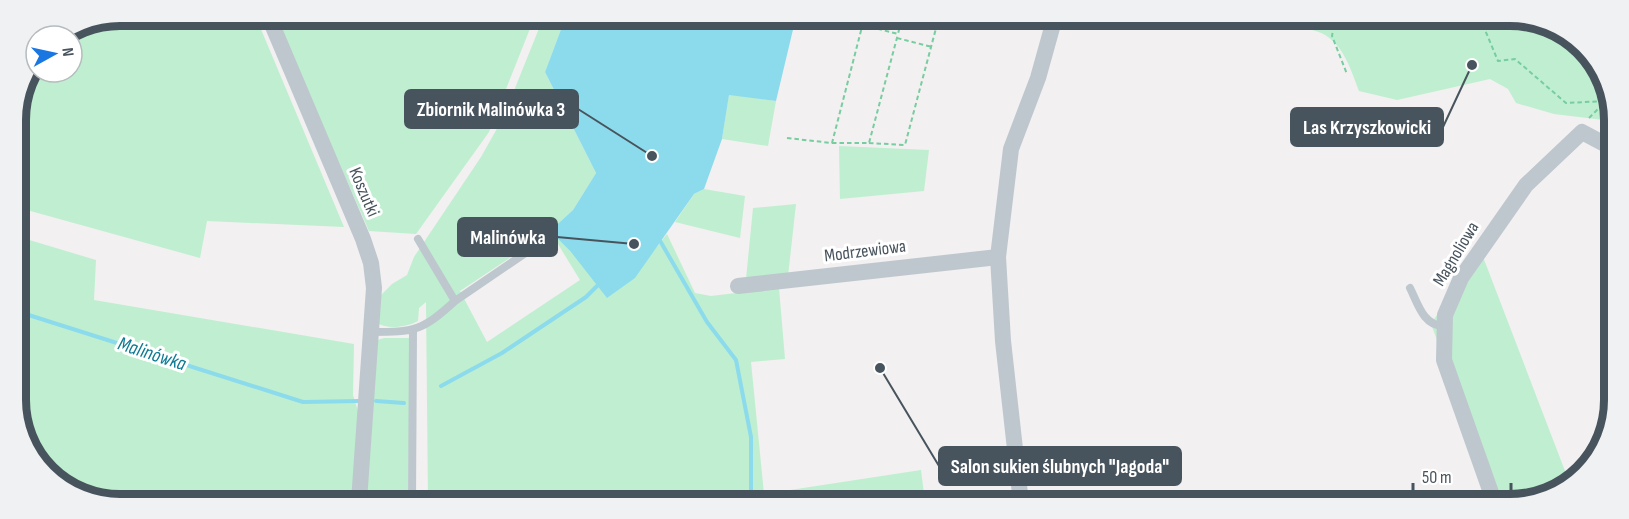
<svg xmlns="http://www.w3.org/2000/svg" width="1629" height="519" font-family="'Sofia Sans Condensed',sans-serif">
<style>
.green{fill:#bfefd0;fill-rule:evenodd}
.water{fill:#8cdbec}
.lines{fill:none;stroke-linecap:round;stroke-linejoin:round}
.stream{stroke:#8cdbec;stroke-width:4}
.path{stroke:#77cda0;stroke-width:2;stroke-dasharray:4.5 3;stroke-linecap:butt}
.service{stroke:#bec7ce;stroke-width:8}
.minor{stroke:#bec7ce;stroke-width:16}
.labels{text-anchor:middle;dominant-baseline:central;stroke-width:6;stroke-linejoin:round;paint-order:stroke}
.street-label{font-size:18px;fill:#48545d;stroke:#fff}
.water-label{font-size:20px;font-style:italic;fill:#0e7b94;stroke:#fff}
.rim{fill:none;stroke:#48545d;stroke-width:8}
.leader{fill:none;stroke:#48545d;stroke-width:2}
.callout-dot{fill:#48545d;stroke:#fff;stroke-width:2}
.callout{fill:#48545d;stroke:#48545d;stroke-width:2}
.callout-label{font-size:20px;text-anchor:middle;font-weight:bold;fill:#fff}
</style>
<rect width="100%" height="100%" fill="#f2f0f0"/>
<path class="green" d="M119,15H255L344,227L207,221L200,258L16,207L15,113L36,67V72H72V36H60L80,23Z
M274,15L535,16L489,132L416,234L369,231Z
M544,16H566L545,72L596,173L573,210L550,231L571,252L654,250L667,234L695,293L711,296L779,288L785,359L751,362L764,494L921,470L925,502H768L764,494L749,496L753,502L428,501L426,302L419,308L418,321C407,327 388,330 377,323L379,297L392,284L407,275L414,257L481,157L503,118ZM550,231L580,280L487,342L460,291Z
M1316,18L1537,19L1588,50L1612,99V121L1554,114L1516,103L1508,89L1490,79L1397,100L1359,91C1350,67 1341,36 1312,30Z
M729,94L776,101L768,146L722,139Z
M839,146L929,150L924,191L840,199Z
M704,189L745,196L740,238L675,222L694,194Z
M796,204L788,276L746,279L753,208Z
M16,236L96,260L94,300L354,344L353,395L358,411L354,501L92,500L41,469L17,420Z
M1480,249L1570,484L1516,504H1499L1431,324Z
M384,338H411L408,501H363L374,341Z"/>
<path class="water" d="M566,16L796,17L776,101L729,95L722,139L704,189L694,194L635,278L607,298L571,252L550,231L573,210L596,173L545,72Z"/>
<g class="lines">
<path class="stream" d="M659,239L707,322L736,360L751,437V493L758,502
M16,311L303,402L359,401
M441,386L502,353L586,297L599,284
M376,401L404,403"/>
<path class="path" d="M838,17L863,23L865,17
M1335,18L1332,36L1347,74
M1480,18L1498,61L1515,59L1566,103L1606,101
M863,25L898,34L902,17
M897,38L932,47
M1589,118L1606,101L1612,99
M787,138L832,143L863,23
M832,143H869L898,34
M869,143L905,145L939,17"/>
<path class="service" d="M418,239L455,301L546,239
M1410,288C1418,304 1423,325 1443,326
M371,332C415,332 422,331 455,301
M412,501L413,330"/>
<path class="minor" d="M268,15L363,239L371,263L374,288L359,501
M738,286L998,257
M1021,503L1003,341L998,257L1011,149L1038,78L1055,17
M1495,504L1444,360L1445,315L1461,278L1526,185L1582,132L1612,148"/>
</g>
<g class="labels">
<g class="street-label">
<text transform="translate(364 192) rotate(67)">Koszutki</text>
<text transform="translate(865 251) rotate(-7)">Modrzewiowa</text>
<text transform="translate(1456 254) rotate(-59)">Magnoliowa</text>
</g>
<g class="water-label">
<text transform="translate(152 354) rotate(18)">Malinówka</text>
</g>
</g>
<path d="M0 0H1629V519H0ZM120 26H1510A94 94 0 0 1 1604 120V400A94 94 0 0 1 1510 494H120A94 94 0 0 1 26 400V120A94 94 0 0 1 120 26Z" fill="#f0f1f2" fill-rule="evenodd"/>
<path class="rim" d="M120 26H1510A94 94 0 0 1 1604 120V400A94 94 0 0 1 1510 494H120A94 94 0 0 1 26 400V120A94 94 0 0 1 120 26Z"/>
<path class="leader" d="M652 156L578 109M1472 65L1443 127M634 244L557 237M880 368L939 466"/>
<g class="callout-dot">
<circle cx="652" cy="156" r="6"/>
<circle cx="1472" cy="65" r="6"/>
<circle cx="634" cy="244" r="6"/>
<circle cx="880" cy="368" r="6"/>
</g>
<g class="callout">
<rect x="405" y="90" width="173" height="38" rx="6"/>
<rect x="1291" y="108" width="152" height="38" rx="6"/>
<rect x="458" y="218" width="99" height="38" rx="6"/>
<rect x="939" y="447" width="242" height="38" rx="6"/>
</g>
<g class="callout-label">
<text x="491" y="116">Zbiornik Malinówka 3</text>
<text x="1367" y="134">Las Krzyszkowicki</text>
<text x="508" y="244">Malinówka</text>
<text x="1060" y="473">Salon sukien ślubnych "Jagoda"</text>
</g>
<g transform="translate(54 54) rotate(82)"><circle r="28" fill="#ffffff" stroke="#b6bbbe" stroke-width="1.5"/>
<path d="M0-4.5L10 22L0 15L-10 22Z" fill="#1a77e2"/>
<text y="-9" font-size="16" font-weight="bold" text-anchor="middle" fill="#48545d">N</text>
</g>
<path d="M1413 483v9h98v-9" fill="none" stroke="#48545d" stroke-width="3"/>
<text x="1422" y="483" font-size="18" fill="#48545d" stroke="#ffffff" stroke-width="4.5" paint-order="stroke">50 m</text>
</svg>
